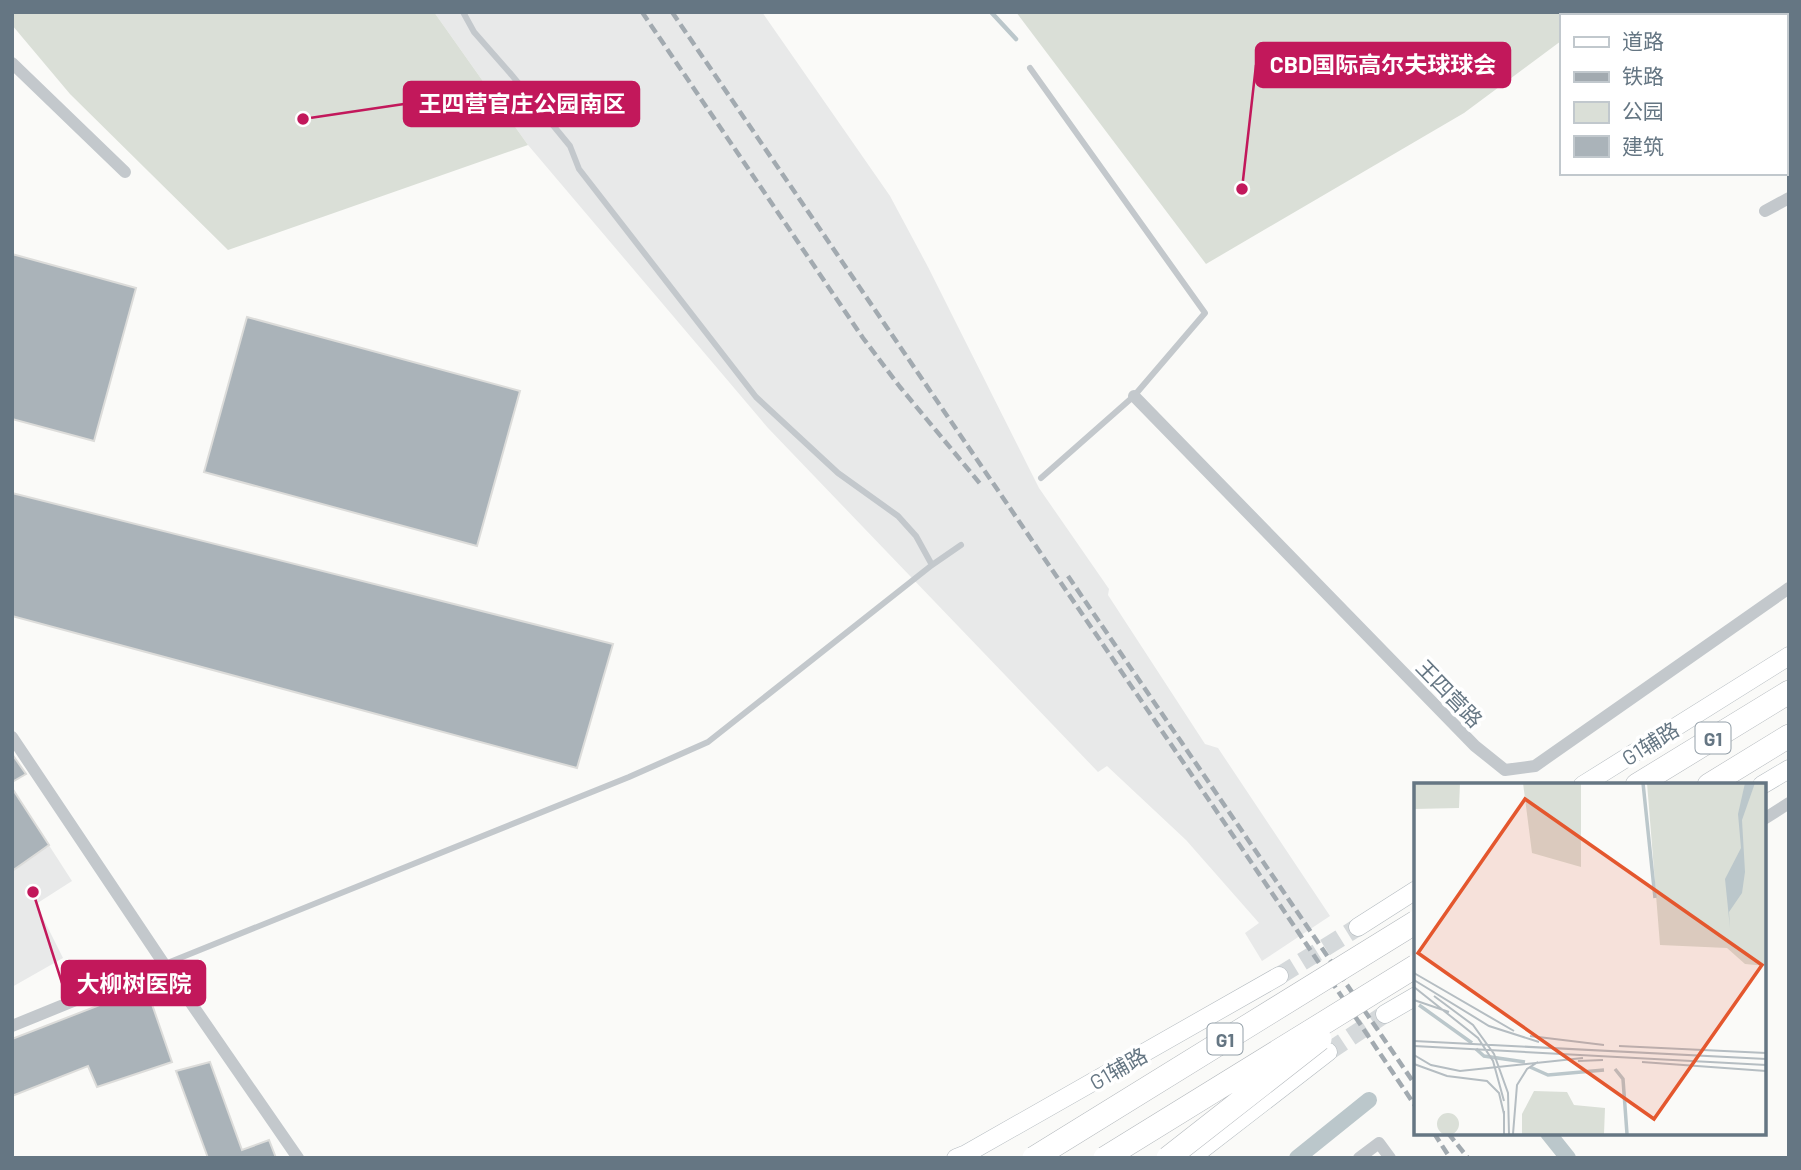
<svg xmlns="http://www.w3.org/2000/svg" width="1801" height="1170" font-family="Barlow,'Noto Sans SC',sans-serif">
<style>
.built{fill:#e8e9e9}
.green{fill:#dadfd7}
.lines{fill:none;stroke-linecap:round;stroke-linejoin:round}
.stream{stroke:#bbc7cb;stroke-width:4.5}
.canal{stroke:#bbc7cb;stroke-width:16}
.building{fill:#aab3b9;stroke:#dcdcda;stroke-width:2}
.secondary-tunnel{stroke:#d5d9db;stroke-width:18;stroke-dasharray:18 9;stroke-linecap:butt}
.secondary-casing{stroke:#b3babf;stroke-width:19}
.highway-casing{stroke:#b4b9bd;stroke-width:24}
.lane{stroke:#c3c8cc;stroke-width:6}
.street{stroke:#c3c8cc;stroke-width:12}
.secondary{stroke:#fff;stroke-width:18}
.highway{stroke:#fff;stroke-width:23}
.rail{stroke:#a2aab0;stroke-width:4.5;stroke-dasharray:10 5;stroke-linecap:butt}
.highway-bridge-casing{stroke:#b4b9bd;stroke-width:24;stroke-linecap:butt}
.highway-bridge{stroke:#fff;stroke-width:23}
.labels{text-anchor:middle;dominant-baseline:central;stroke-width:7;stroke-linejoin:round;paint-order:stroke}
.shield{fill:#fff;stroke:#939fa8;stroke-width:2}
.shield-label{font-size:19px;font-weight:bold;fill:#657683}
.street-label{font-size:21px;fill:#657683;stroke:#fff}
.inset-river{fill:none;stroke:#bbc7cb;stroke-width:3.5}
.inset-road{fill:none;stroke:#b5bdc2;stroke-width:2}
.view{fill:#e4572e;fill-opacity:0.15;stroke:#e4572e;stroke-width:3.5}
.inset-edge{fill:none;stroke:#657683;stroke-width:3.5}
.leader{fill:none;stroke:#c2185b;stroke-width:2.5}
.callout-dot{fill:#c2185b;stroke:#fff;stroke-width:2.5}
.callout{fill:#c2185b;stroke:#c2185b;stroke-width:2.5}
.callout-label{font-size:23px;text-anchor:middle;font-weight:bold;fill:#fff}
</style>
<rect width="100%" height="100%" fill="#fafaf8"/>
<path class="built" d="M434,12H762L890,196L928,267L1039,488L1109,589L1108,595L1205,744L1218,748L1330,916L1262,961L1245,933L1259,923L1186,840L1107,766L1098,772L768,428L528,145Z
M12,788L72,881L36,904L63,958L12,987Z"/>
<path class="green" d="M12,12H434L528,145L228,250L70,94L12,25Z
M1016,12H1789V14L1785,16H1561V41L1464,113L1206,264Z"/>
<g class="lines">
<path class="stream" d="M991,12L1016,39"/>
<path class="canal" d="M1548,1133L1568,1158
M1297,1158L1369,1100"/>
</g>
<path class="building" d="M12,254L136,288L94,441L12,419Z
M247,317L520,391L477,546L204,472Z
M12,493L613,644L577,768L12,616Z
M12,754L26,774L12,782Z
M12,788L49,845L12,871Z
M146,987L172,1062L97,1087L88,1066L12,1096V1039Z
M210,1062L242,1150L269,1140L276,1158H208L176,1071Z"/>
<g class="lines">
<path class="secondary-tunnel" d="M1279,976L1358,927
M1328,1052L1385,1014"/>
<defs>
<path id="secondary" d="M1583,785L1789,656
M1762,785L1789,769
M1358,927L1416,890
M1385,1014L1416,996
M956,1158L966,1154L1279,976
M1191,1158L1328,1052"/>
<path id="highway" d="M1637,785L1789,692
M1709,785L1789,736"/>
</defs>
<use href="#secondary" class="secondary-casing"/>
<use href="#highway" class="highway-casing"/>
<path class="lane" d="M463,12L474,32L510,73L570,146L579,169L756,397L838,473L898,516L916,536L932,565
M1030,68L1205,313L1134,396L1041,478
M165,964L629,777L708,742L932,565L961,545"/>
<path class="street" d="M1785,32L1789,30
M12,63L125,172
M1785,121L1789,119
M1765,211L1789,198
M1134,396L1475,746L1505,770L1535,766L1789,588
M12,737L164,964L298,1158
M1764,819L1789,803
M12,1026L164,964
M1359,1158L1379,1143L1390,1158"/>
<use href="#secondary" class="secondary"/>
<use href="#highway" class="highway"/>
<path class="rail" d="M642,12L863,338L900,387L982,486
M672,12L1245,853L1416,1107
M1068,576L1416,1086
M1434,1133L1450,1158
M1448,1133L1468,1158"/>
<defs>
<path id="highway-bridge" d="M1034,1158L1416,922
M1105,1158L1416,966
M1168,1158L1320,1039"/>
</defs>
<use href="#highway-bridge" class="highway-bridge-casing"/>
<use href="#highway-bridge" class="highway-bridge"/>
</g>
<g class="labels">
<g class="shield">
<rect x="1695.5" y="722.5" width="35" height="31" rx="5"/>
<rect x="1207.5" y="1023.5" width="35" height="31" rx="5"/>
</g>
<g class="shield-label">
<text x="1713" y="738">G1</text>
<text x="1225" y="1039">G1</text>
</g>
<g class="street-label">
<text transform="translate(1450 693) rotate(46)">王四营路</text>
<text transform="translate(1650 743) rotate(-32)">G1辅路</text>
<text transform="translate(1118 1068) rotate(-30)">G1辅路</text>
</g>
</g>
<g transform="translate(1414 783)">
<rect width="352" height="352" fill="#fafaf8"/>
<path d="M0,0H46L45,25L0,26ZM109,0H167V84L118,70ZM233,0H352V183L331,181L313,165L246,162ZM120,308L153,309L160,322L191,325L190,351H108V331ZM23 341a11 11 0 1 1 22 0a11 11 0 1 1-22 0Z" fill="#dadfd7"/>
<path d="M331,0H341L328,37L331,89L328,110L315,129L316,145L311,96L327,65L324,31Z" fill="#bbc7cb"/>
<path class="inset-river" d="M229,0L241,115M5,222L58,260M62,266L70,273L111,279M116,284L134,292L190,287M201,286L209,296L213,351"/>
<path class="inset-road" d="M0,190L100,248M0,197L75,243L125,259M0,204L64,255L79,278L90,318M20,213L59,242L80,271L94,310L95,351M0,217L35,229M116,253L190,262M0,258L352,276M0,263L352,282M205,263L352,270M0,272L17,282L46,288L169,275M164,278L189,277M228,279L352,288M0,281L33,293L73,298L85,310L90,331M90,351V328M99,351L103,302L113,286L124,279"/>
<path class="view" d="M111,16L348,182L240,336L4,170Z"/>
<rect width="352" height="352" class="inset-edge"/>
</g>
<path class="leader" d="M1242 189L1256 65M303 119L404 104M33 892L62 983"/>
<g class="callout-dot">
<circle cx="1242" cy="189" r="7"/>
<circle cx="303" cy="119" r="7"/>
<circle cx="33" cy="892" r="7"/>
</g>
<g class="callout">
<rect x="1256" y="43" width="254" height="44" rx="7"/>
<rect x="404" y="82" width="235" height="44" rx="7"/>
<rect x="62" y="961" width="143" height="44" rx="7"/>
</g>
<g class="callout-label">
<text x="1383" y="73">CBD国际高尔夫球球会</text>
<text x="522" y="112">王四营官庄公园南区</text>
<text x="134" y="992">大柳树医院</text>
</g>
<rect width="1801" height="1170" fill="none" stroke="#657683" stroke-width="28"/>
<rect x="1560" y="14" width="228" height="161" fill="#ffffff" stroke="#c1c8cd" stroke-width="2"/>
<rect x="1574" y="37" width="35" height="10" fill="#ffffff" stroke="#c1c8cd" stroke-width="2"/>
<text x="1622" y="49" font-size="21" fill="#657683">道路</text>
<rect x="1574" y="72" width="35" height="10" fill="#a2aab0" stroke="#c1c8cd" stroke-width="2"/>
<text x="1622" y="84" font-size="21" fill="#657683">铁路</text>
<rect x="1574" y="102" width="35" height="21" fill="#dadfd7" stroke="#c1c8cd" stroke-width="2"/>
<text x="1622" y="119" font-size="21" fill="#657683">公园</text>
<rect x="1574" y="136" width="35" height="21" fill="#aab3b9" stroke="#c1c8cd" stroke-width="2"/>
<text x="1622" y="154" font-size="21" fill="#657683">建筑</text>
</svg>
